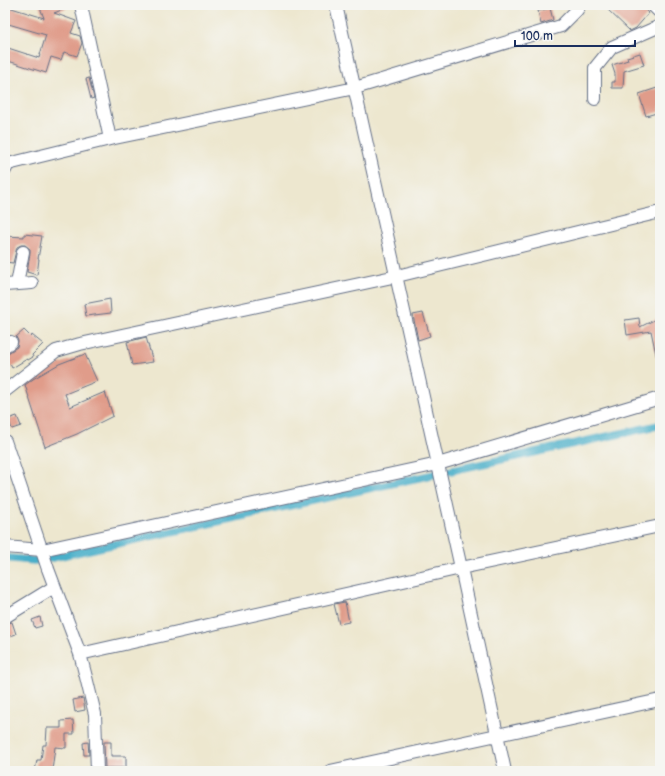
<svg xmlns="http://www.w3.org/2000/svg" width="665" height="776" font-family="'Balsamiq Sans',sans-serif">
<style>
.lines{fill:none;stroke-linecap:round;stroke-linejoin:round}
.canal{stroke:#4aafc9;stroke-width:8}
.building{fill:#e09c8a}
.minor-casing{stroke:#646f86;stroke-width:14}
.highway-casing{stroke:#646f86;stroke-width:19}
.minor{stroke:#fff;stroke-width:12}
.highway{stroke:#fff;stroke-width:17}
</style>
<rect width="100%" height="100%" fill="#f6f6f2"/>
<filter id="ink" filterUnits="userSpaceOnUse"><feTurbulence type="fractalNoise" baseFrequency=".025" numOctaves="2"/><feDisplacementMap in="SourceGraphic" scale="8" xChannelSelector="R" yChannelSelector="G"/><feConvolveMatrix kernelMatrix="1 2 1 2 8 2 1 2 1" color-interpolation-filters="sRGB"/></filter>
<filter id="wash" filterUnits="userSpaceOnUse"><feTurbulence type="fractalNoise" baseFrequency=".012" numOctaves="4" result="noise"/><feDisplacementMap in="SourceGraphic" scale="16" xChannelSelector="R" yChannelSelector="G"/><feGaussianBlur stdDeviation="0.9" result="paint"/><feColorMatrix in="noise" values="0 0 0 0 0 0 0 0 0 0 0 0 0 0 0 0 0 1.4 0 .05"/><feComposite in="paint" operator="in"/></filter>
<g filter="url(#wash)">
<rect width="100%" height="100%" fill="#ede7cf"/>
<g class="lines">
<path class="canal" d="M5,558L37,561L660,425"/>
</g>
<g id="blocks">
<path class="building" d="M39,5H74L54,13L76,21L71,33L80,36L82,43L77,56L64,52L61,60L51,57L46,73L5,60V47L39,58L46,35L5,23V6L44,18Z
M611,5H640L649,13L636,28L630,31L607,9Z
M550,8L553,20L541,24L538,11Z
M640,53L644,65L624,71L623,88H612V82H615V74L612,65L628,60L627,57Z
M89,78L94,98L91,99L86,79Z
M660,87V112L646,116L639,94Z
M24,234L42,236L38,259H39L37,275L27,272L30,253V249L25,245H21L17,247L13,263L5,262L7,236L24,237Z
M110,299L111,313L86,316L84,304Z
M423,313L430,336L418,340L413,315Z
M660,317V359H657L651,331L627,335L625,320L639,318L640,327Z
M24,330L31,337L32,335L43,344L32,355L33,357L28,360L27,359L12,368L10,364L5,367V355L17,347L18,341L16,337Z
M146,337L153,362L132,365L127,342Z
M85,354L97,381L65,394L70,407L105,392L113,416L77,434L45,447L25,385L33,379L59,364Z
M17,416L21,426L12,429L8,419Z
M345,602L349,622L339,624L334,604Z
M40,617L42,626L35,628L32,620Z
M12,622L16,634L5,638V624Z
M83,698L85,710L75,712L73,700Z
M73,720L74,734H66V748L55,747L52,771H35L37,760H41L43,745H46L47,728H61V721Z
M88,742L89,755H84L83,743Z
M104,742H111V756H126V768H105Z"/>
</g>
</g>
<g filter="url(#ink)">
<use href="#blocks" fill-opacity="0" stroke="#646f86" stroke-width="1"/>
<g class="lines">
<defs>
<path id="minor" d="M81,5L110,139
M336,5L461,568L505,771
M595,99V68L612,47L660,26
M5,170L8,164L110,139L355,88L561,26L577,10L580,5
M17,284L23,252
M5,285L32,283
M5,346L11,342
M5,391L56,351L80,344L397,276L660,212
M5,441L48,569L80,654L86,677L95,714L97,771
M5,547L42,550L438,464L660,398
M5,617L49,590L55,588
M80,654L461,568L660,526
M330,771L660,700"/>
<path id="highway" d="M656,5L660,9"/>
</defs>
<use href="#minor" class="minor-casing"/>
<use href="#highway" class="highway-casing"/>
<use href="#minor" class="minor"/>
<use href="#highway" class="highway"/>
</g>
</g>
<rect width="665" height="776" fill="none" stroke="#f6f6f2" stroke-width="20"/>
<path d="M515 40v6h120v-6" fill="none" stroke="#1b2f5e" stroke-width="2"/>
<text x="521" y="40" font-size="12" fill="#1b2f5e" stroke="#f6f6f2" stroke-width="3" paint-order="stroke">100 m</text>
</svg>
